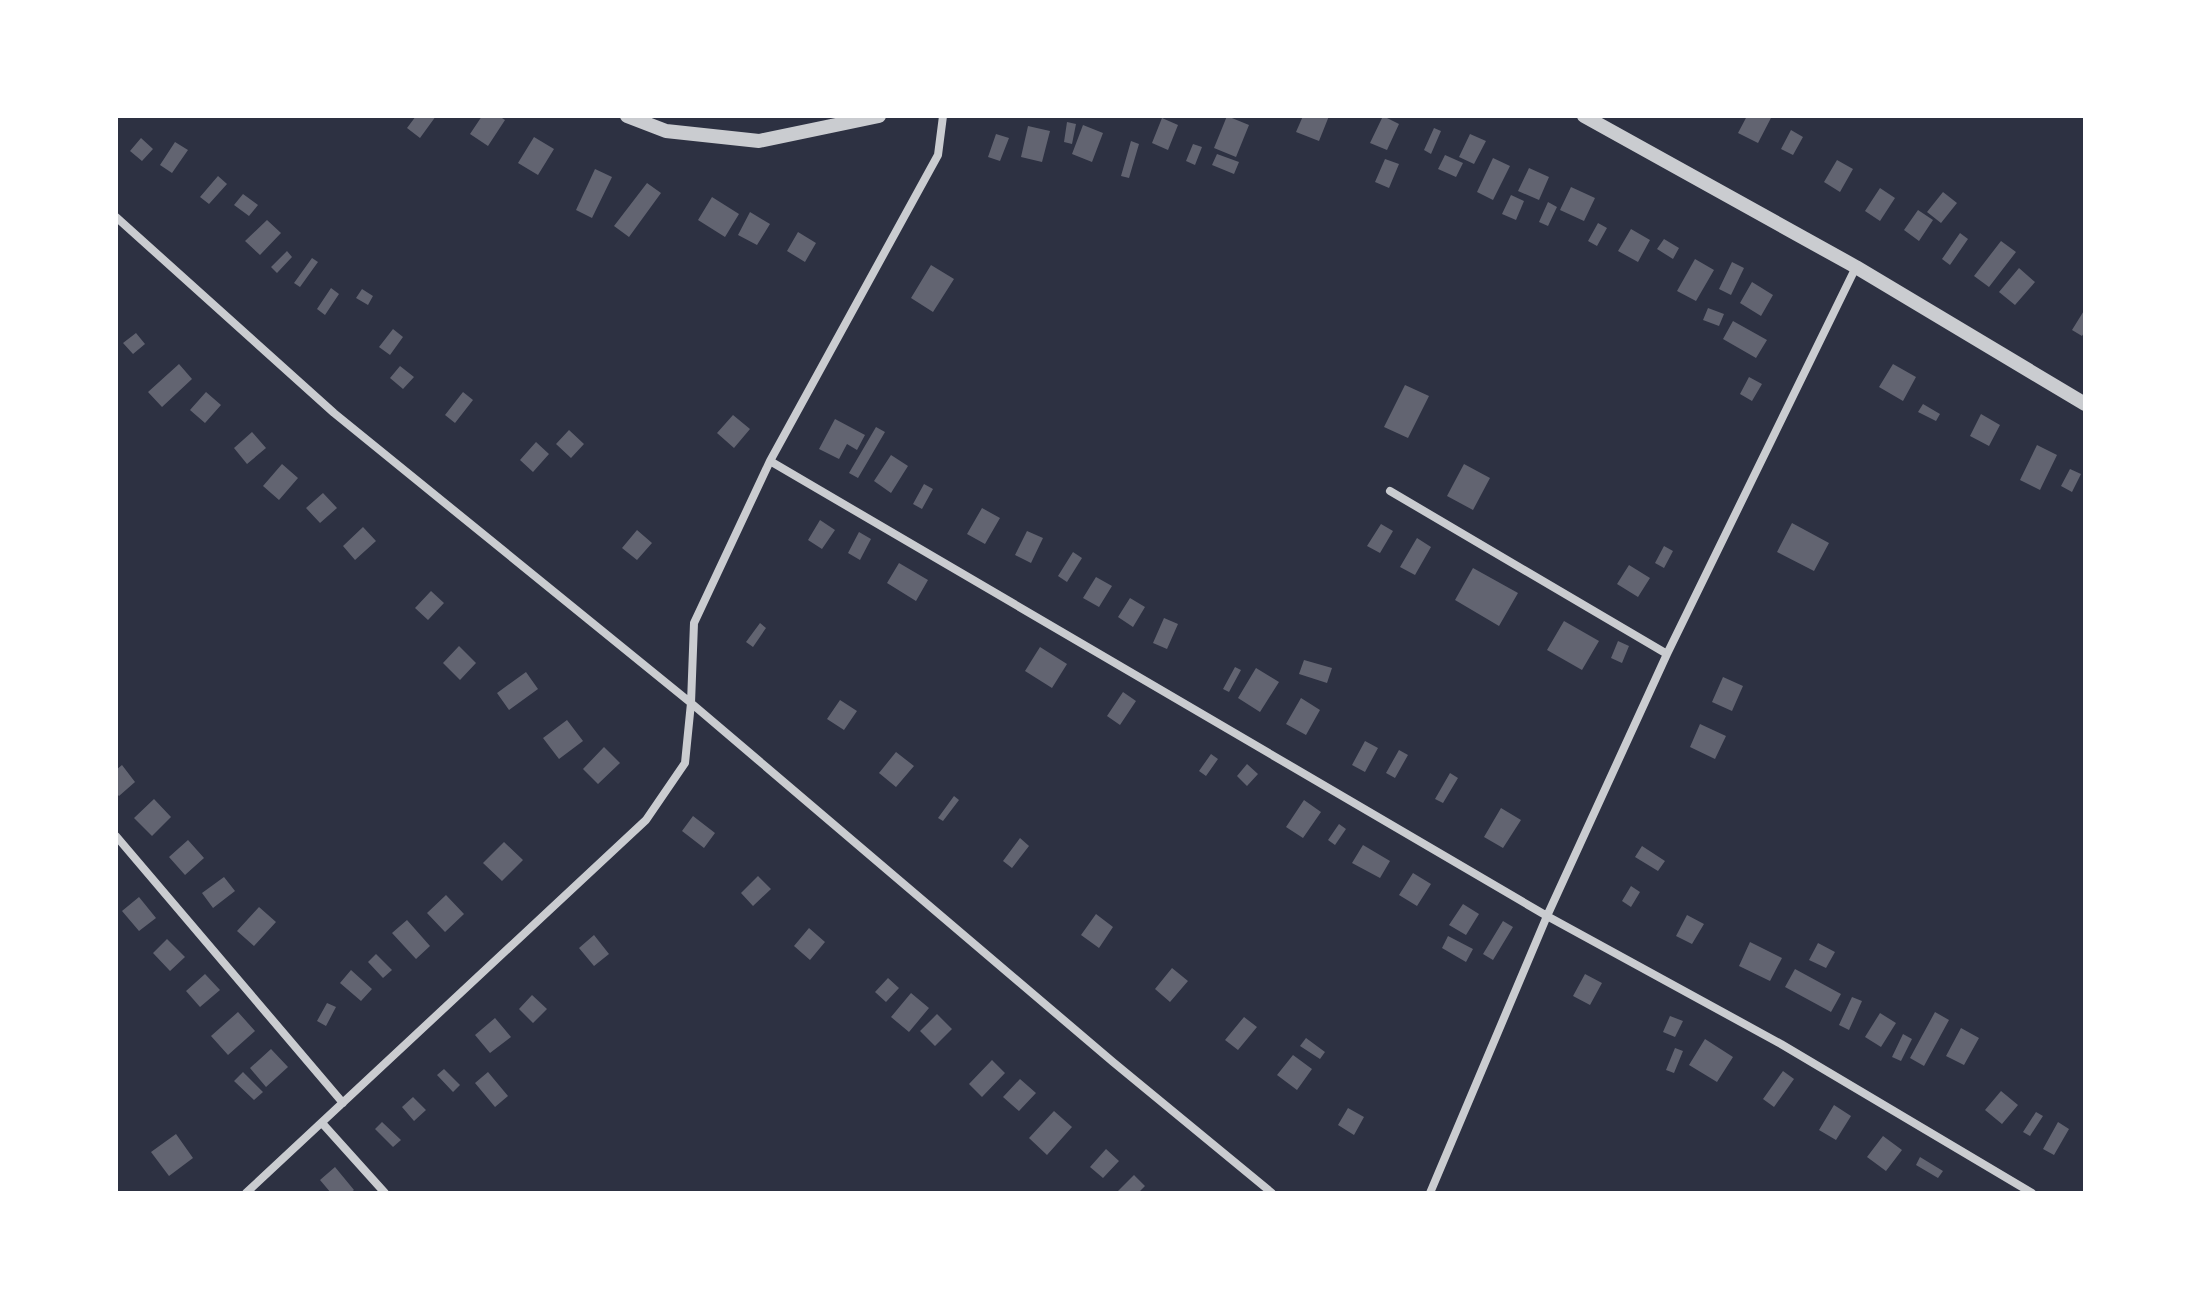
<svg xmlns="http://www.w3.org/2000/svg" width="2201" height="1309" font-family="'Fira Sans Condensed',sans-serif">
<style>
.building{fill:#626471}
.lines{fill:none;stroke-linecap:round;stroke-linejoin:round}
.minor{stroke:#caccd0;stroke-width:8}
.tertiary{stroke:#caccd0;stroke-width:14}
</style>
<rect width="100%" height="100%" fill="#2d3142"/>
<path class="building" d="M416,116H436L420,138L407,128Z
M482,116H499L505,120L488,146L470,134Z
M1227,116L1249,125L1236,157L1214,148Z
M1303,116H1329L1319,141L1296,132Z
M1383,116L1399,124L1387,150L1370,143Z
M1747,116H1772L1758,143L1738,133Z
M1162,118L1178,125L1168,150L1152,143Z
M1067,122L1076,124L1072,144L1064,142Z
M1083,125L1103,133L1092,162L1072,154Z
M1028,126L1050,131L1042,162L1021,157Z
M1434,128L1441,131L1431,154L1424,150Z
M1791,130L1803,137L1793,155L1781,149Z
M996,134L1009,138L1000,161L988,157Z
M1470,134L1486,141L1474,164L1459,157Z
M534,137L554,149L538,175L518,163Z
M141,138L153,149L142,161L130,151Z
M1131,141L1139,144L1129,178L1121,176Z
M175,142L188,150L172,173L160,165Z
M1193,144L1202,147L1195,165L1186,161Z
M1217,154L1239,162L1234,174L1212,165Z
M1445,155L1463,163L1456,177L1438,169Z
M1493,158L1510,166L1493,200L1477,192Z
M1385,159L1399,164L1389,188L1375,182Z
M1837,160L1853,169L1840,192L1824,182Z
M1529,168L1549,177L1539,200L1518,191Z
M595,169L612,177L592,218L576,210Z
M218,176L227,184L209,204L200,197Z
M647,183L661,193L629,237L614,226Z
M1571,187L1595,198L1584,221L1560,210Z
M1880,188L1895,198L1880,221L1865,211Z
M1943,192L1957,203L1941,223L1927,212Z
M243,194L258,205L249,216L234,205Z
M1511,195L1524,201L1516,220L1502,214Z
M712,197L739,214L725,237L698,220Z
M1548,202L1557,207L1548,226L1539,222Z
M1918,210L1933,220L1919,241L1904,230Z
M750,212L770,224L757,245L738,235Z
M267,220L281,233L260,255L245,241Z
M1598,223L1607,228L1597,246L1588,241Z
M1631,229L1650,240L1638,262L1618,251Z
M798,232L816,243L805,262L787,251Z
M1960,233L1968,239L1950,265L1942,259Z
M1664,239L1679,248L1673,259L1657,249Z
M2001,241L2016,252L1989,287L1974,276Z
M287,251L292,257L277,273L271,267Z
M312,258L318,262L300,287L294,283Z
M1695,259L1714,270L1696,301L1677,291Z
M1732,262L1744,268L1731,295L1719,289Z
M931,265L954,279L933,312L911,298Z
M2019,268L2035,282L2015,305L1999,292Z
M1752,282L1773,295L1761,316L1740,303Z
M331,288L339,294L325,315L317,309Z
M362,289L373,296L368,305L356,298Z
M1708,308L1724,314L1719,326L1703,320Z
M2085,309V331L2082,336L2072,330Z
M1733,321L1767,340L1756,358L1723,339Z
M393,329L403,337L390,355L379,347Z
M136,333L145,344L133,354L123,343Z
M179,364L192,379L162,407L148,392Z
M1893,364L1916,377L1903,401L1879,387Z
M400,366L414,377L403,389L390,378Z
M1749,377L1762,384L1752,401L1740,394Z
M1405,385L1429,396L1408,438L1384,427Z
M206,392L221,405L205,423L190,410Z
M463,392L473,400L455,423L445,415Z
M1923,404L1940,414L1936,421L1918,412Z
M1981,414L2000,425L1989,446L1970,436Z
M733,415L750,429L734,448L717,433Z
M835,419L865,435L857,450L847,444L839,459L819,449Z
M876,427L885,432L858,478L849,473Z
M569,430L584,444L571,458L556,444Z
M252,432L266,448L247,464L234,448Z
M536,442L549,454L533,472L520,460Z
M2037,445L2057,455L2040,490L2020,480Z
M891,455L908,466L891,493L874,481Z
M282,464L298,478L279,500L263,486Z
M1464,464L1490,478L1473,510L1447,496Z
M2070,469L2081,474L2072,492L2061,486Z
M924,484L933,489L922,509L913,504Z
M323,493L337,508L320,523L306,508Z
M982,508L1000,518L985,544L967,534Z
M820,520L835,530L822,549L808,540Z
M1792,523L1829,543L1814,571L1777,552Z
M1381,524L1393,531L1380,553L1367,546Z
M363,527L376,541L355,560L343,546Z
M637,530L652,543L637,560L622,548Z
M1027,531L1043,538L1031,563L1015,555Z
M859,532L871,539L860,560L848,553Z
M1417,538L1431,547L1415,575L1400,567Z
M1664,546L1673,551L1664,568L1655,563Z
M1073,552L1082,558L1067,582L1058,576Z
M899,563L928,580L916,601L887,583Z
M1629,565L1650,578L1638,597L1617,584Z
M1473,568L1518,593L1499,626L1455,600Z
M1096,577L1112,586L1099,607L1083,598Z
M431,591L444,603L428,620L415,608Z
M1130,598L1145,607L1133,627L1118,617Z
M1164,618L1178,624L1167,649L1153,643Z
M1564,621L1599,641L1582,670L1547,650Z
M760,623L766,628L753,647L746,642Z
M1618,641L1629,646L1622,663L1611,658Z
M459,646L476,663L460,680L443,663Z
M1040,647L1067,664L1052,688L1025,671Z
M1304,660L1332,668L1327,683L1299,674Z
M1235,667L1241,670L1229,692L1223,689Z
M1256,668L1279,682L1260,712L1238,698Z
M526,672L538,689L509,710L497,693Z
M1723,677L1743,686L1732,711L1712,702Z
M1123,692L1136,701L1120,725L1107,716Z
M1301,698L1320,710L1306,735L1286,724Z
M840,700L857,711L844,730L827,719Z
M567,720L583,741L559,759L543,738Z
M1700,724L1726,736L1715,759L1690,747Z
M1365,741L1378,748L1365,772L1352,765Z
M604,747L620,763L598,784L583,769Z
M1399,750L1408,755L1395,778L1386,773Z
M896,752L914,766L896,787L879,773Z
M1211,754L1218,759L1206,776L1199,771Z
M1247,764L1258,774L1247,786L1237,776Z
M122,765L135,782L119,796L116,793V770Z
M1450,773L1458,778L1443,803L1435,799Z
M954,796L959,800L943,821L938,818Z
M154,799L171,817L152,836L134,818Z
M1304,800L1321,812L1303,838L1286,827Z
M1501,808L1521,820L1503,848L1484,837Z
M693,816L715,833L704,848L682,831Z
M1339,824L1346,829L1335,845L1328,840Z
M1020,838L1029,846L1012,868L1003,861Z
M188,840L204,858L185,875L169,857Z
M504,842L523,860L502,881L483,863Z
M1363,845L1390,861L1380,878L1352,863Z
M1642,846L1665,861L1658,871L1635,857Z
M1413,873L1431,884L1417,906L1399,895Z
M758,876L771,889L753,906L741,893Z
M224,877L235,891L213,908L202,893Z
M1631,886L1640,892L1631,907L1622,901Z
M446,895L464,914L445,932L427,913Z
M139,897L156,918L139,931L122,911Z
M1463,904L1479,914L1466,935L1449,925Z
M259,907L276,922L254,946L237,931Z
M1096,914L1113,927L1099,948L1081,935Z
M1687,915L1704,924L1692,944L1676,936Z
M407,920L430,946L416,959L392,933Z
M1503,921L1513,927L1493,960L1483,954Z
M809,928L825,942L810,960L794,946Z
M594,935L609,954L594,966L579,948Z
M1448,936L1473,949L1466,962L1442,948Z
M167,939L185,957L170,971L153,953Z
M1750,942L1782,958L1770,981L1739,966Z
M1818,943L1835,952L1826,968L1809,960Z
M376,954L392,970L383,978L368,962Z
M1172,968L1188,981L1170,1002L1155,989Z
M1795,969L1841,994L1831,1012L1785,987Z
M351,970L372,989L361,1001L340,983Z
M205,974L220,990L200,1007L186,991Z
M1585,974L1602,983L1590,1005L1573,996Z
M888,978L899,988L886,1002L875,992Z
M911,993L929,1008L909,1032L891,1017Z
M532,995L547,1009L533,1023L519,1009Z
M1852,997L1862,1001L1849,1030L1839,1025Z
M327,1003L336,1007L326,1026L317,1021Z
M238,1012L255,1031L228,1055L211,1036Z
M1935,1012L1949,1020L1924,1066L1910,1058Z
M1880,1013L1896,1023L1881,1047L1865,1037Z
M937,1014L952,1029L935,1046L920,1031Z
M1670,1016L1683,1021L1675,1037L1663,1032Z
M1244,1017L1257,1027L1238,1050L1225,1040Z
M495,1018L511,1037L490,1053L475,1035Z
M1961,1028L1979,1038L1964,1065L1946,1056Z
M1903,1034L1912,1039L1901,1061L1892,1057Z
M1306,1038L1325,1052L1320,1059L1300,1046Z
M1705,1039L1733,1057L1717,1082L1689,1065Z
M1675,1048L1683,1051L1674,1073L1666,1070Z
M271,1049L288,1067L266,1087L250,1068Z
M1293,1055L1312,1069L1297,1090L1277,1075Z
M992,1060L1005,1073L982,1097L969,1084Z
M444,1069L460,1085L453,1092L437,1075Z
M1783,1071L1794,1079L1774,1107L1763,1099Z
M243,1072L263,1092L254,1100L234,1081Z
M488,1072L508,1096L495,1107L475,1083Z
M1020,1079L1036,1093L1019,1111L1003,1097Z
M2001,1091L2018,1105L2002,1124L1985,1110Z
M413,1097L426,1110L414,1121L402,1107Z
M1834,1105L1851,1116L1836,1140L1819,1130Z
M1348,1108L1364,1117L1354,1135L1338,1125Z
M1054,1111L1072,1127L1047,1155L1029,1138Z
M2036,1112L2043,1116L2030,1136L2023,1132Z
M382,1122L401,1140L393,1147L375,1129Z
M2058,1122L2069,1129L2054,1155L2043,1149Z
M176,1134L193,1158L169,1176L151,1152Z
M1883,1136L1902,1150L1886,1171L1867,1157Z
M1106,1149L1119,1161L1103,1178L1090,1167Z
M1920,1157L1943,1171L1938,1178L1916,1165Z
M335,1167L354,1190L350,1193H331L320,1180Z
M1134,1175L1145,1186L1138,1193H1116Z"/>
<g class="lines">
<path class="minor" d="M116,217L334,413L691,703L1113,1062L1272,1193
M770,461L1547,916L1781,1044L2032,1193
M1390,491L1667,654
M116,836L343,1103
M322,1123L385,1193
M246,1193L646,820L685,763L691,703L694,623L770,461L938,155L943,116
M1430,1193L1547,916L1667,654L1856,267"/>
<path class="tertiary" d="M627,116L666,131L759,141L879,116
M1584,116L1856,267L2085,404"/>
</g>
<rect width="2201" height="1309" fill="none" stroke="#ffffff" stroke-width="236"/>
</svg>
